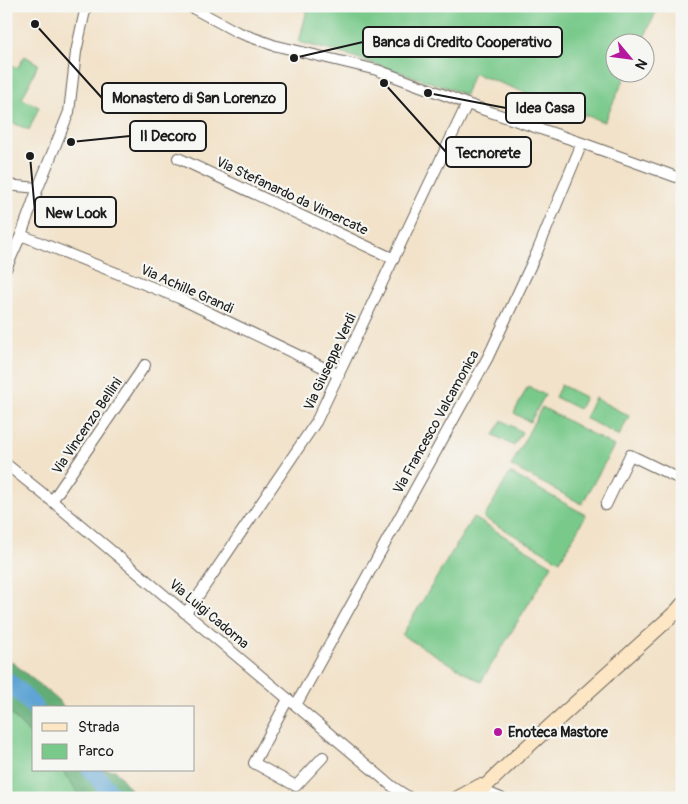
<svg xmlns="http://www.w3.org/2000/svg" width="688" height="804" font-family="Pangolin,sans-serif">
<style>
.green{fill:#78c98a;stroke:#4a7253}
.forest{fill:#62ad76;stroke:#3f6449}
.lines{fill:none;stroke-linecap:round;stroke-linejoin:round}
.river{stroke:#5ea4d4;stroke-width:18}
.street-casing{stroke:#676159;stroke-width:12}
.secondary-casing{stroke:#676159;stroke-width:16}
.street{stroke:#fff;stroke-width:10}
.secondary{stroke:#fce6c4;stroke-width:14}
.poi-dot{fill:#b5179e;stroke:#f6f6f2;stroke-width:2}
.labels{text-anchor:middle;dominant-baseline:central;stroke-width:4.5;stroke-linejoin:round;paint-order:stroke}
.street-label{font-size:14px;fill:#1c1c1c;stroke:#f6f6f2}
.poi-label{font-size:14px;font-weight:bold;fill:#1c1c1c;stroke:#f6f6f2;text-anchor:start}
.leader{fill:none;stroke:#1c1c1c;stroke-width:2}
.callout-dot{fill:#1c1c1c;stroke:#f6f6f2;stroke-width:2}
.callout{fill:#f6f6f2;stroke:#1c1c1c;stroke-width:2}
.callout-label{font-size:15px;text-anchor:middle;font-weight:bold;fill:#1c1c1c}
</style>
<rect width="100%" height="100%" fill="#f6f6f2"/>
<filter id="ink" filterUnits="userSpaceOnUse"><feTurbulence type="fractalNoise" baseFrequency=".02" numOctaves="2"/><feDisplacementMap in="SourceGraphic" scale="10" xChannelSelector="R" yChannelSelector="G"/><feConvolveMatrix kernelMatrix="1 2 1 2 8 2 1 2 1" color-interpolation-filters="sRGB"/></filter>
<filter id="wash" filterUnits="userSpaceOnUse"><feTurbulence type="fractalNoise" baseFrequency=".0096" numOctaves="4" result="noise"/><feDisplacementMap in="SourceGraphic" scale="20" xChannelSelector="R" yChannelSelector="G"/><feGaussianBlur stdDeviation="1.12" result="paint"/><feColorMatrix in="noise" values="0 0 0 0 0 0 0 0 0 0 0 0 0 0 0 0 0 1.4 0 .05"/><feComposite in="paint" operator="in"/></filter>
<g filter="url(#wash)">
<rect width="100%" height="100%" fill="#f2e2c9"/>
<path class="green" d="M308,6H659L642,42H616V72L627,73L604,122L473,73L465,95L451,89L351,56L299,42Z
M25,56L38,64L22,99L39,107L29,130L6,120V60L17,68Z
M561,385L585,397L579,409L555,397Z
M528,386L545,395L530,422L514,413Z
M595,398L629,416L619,436L585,418Z
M542,407L614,446L582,504L511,466Z
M502,420L522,432L514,446L494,435Z
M510,473L586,515L560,561L484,518Z
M473,517L552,565L481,682L402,635Z
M6,659L34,708V770H108L133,798H6Z"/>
<path class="forest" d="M6,657L58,700L64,708H34V738L6,709Z
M62,770H115L138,798H81Z"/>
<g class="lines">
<path class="river" d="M6,680L18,690L35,708
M91,770L115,798"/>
</g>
</g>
<g filter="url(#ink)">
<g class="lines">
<defs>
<path id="street" d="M189,6L237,32L273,45L377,70L450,97L467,104L582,143L682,179
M178,158L394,259
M6,185L38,188
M21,235L179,298L339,375
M6,269L21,235L38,188L69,112L76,52L86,6
M6,464L52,501L393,787L410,798
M52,501L145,365
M606,505L630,455L682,480
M185,613L192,605L316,422L467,104
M288,699L254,763L296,786L323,757
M296,705L488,357L537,252L582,143
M482,790L501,798"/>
<path id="secondary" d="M458,798L480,786
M473,798L515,758L676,612L682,605"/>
</defs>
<use href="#street" class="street-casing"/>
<use href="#secondary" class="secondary-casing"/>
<use href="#street" class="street"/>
<use href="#secondary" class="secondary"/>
</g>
</g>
<circle class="poi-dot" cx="498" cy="732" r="5"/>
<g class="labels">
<g class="street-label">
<text transform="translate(292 196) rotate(25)">Via Stefanardo da Vimercate</text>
<text transform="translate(187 289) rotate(24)">Via Achille Grandi</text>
<text transform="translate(330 362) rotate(-65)">Via Giuseppe Verdi</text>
<text transform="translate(436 422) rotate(-61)">Via Francesco Valcamonica</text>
<text transform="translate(87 426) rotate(-56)">Via Vincenzo Bellini</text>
<text transform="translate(209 614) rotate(40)">Via Luigi Cadorna</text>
</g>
<g class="poi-label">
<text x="508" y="732">Enoteca Mastore</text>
</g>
</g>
<path class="leader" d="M294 58L363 42M35 24L102 98M428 93L506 108M71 142L130 136M384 83L446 152M30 156L35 212"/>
<g class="callout-dot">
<circle cx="294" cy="58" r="5"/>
<circle cx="35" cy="24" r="5"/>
<circle cx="428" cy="93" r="5"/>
<circle cx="71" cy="142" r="5"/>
<circle cx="384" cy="83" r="5"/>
<circle cx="30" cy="156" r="5"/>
</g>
<g class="callout">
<rect x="363" y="27" width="199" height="30" rx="5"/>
<rect x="102" y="83" width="184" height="30" rx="5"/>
<rect x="506" y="93" width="79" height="30" rx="5"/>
<rect x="130" y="121" width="76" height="30" rx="5"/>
<rect x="446" y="137" width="85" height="30" rx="5"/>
<rect x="35" y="197" width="81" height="30" rx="5"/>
</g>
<g class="callout-label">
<text x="462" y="47">Banca di Credito Cooperativo</text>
<text x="194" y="103">Monastero di San Lorenzo</text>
<text x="545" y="113">Idea Casa</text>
<text x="168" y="141">Il Decoro</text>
<text x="488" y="158">Tecnorete</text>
<text x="76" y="218">New Look</text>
</g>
<rect width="688" height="804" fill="none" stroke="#f6f6f2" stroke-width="25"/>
<rect x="32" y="706" width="162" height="65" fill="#f6f6f2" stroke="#9f9f9c"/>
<rect x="42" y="723" width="25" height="8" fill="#fce6c4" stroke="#9f9f9c"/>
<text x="78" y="732" font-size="15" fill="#1c1c1c">Strada</text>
<rect x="42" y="744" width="25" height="15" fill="#78c98a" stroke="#9f9f9c"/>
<text x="78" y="756" font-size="15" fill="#1c1c1c">Parco</text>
<g transform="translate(630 58) rotate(119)"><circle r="24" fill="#f6f6f2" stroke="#9f9f9c"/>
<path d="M0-4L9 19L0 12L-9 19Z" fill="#b5179e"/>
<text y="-8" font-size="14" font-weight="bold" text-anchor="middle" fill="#1c1c1c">N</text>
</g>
</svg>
